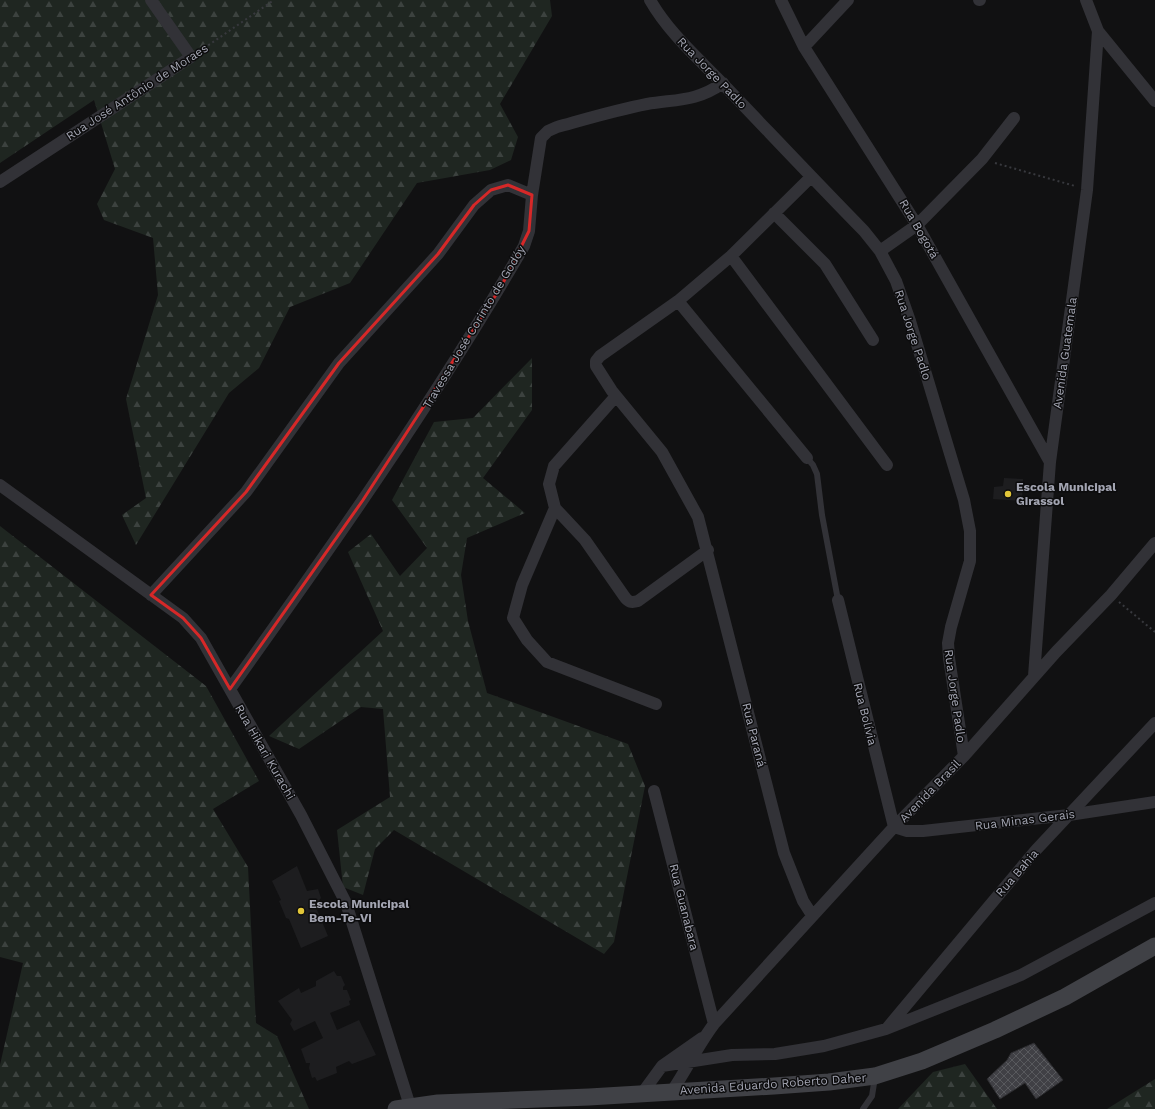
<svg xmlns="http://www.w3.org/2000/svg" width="1155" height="1109" font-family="'Work Sans',sans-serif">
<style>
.built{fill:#1d1d1f}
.forest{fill:url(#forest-firs)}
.building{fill:url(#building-cross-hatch);stroke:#2b2b2e}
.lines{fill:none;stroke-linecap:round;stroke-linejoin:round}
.path{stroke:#38393e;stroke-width:2;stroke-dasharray:2 3;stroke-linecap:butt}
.service{stroke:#323237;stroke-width:6}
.minor{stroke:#323237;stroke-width:12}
.secondary{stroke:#404146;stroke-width:17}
.marked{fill:none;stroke:#d62828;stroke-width:3;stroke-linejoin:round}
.poi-dot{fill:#e2c639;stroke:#0c0c0d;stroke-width:1.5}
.labels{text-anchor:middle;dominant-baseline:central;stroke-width:3;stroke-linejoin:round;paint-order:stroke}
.street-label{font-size:12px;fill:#a3a5b2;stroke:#0c0c0d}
.poi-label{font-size:12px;font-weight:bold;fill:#a3a5b2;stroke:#0c0c0d;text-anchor:start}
</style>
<defs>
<pattern id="forest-firs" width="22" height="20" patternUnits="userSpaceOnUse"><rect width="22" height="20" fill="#1f2621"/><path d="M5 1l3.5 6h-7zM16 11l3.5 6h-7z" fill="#3c423f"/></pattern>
<pattern id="building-cross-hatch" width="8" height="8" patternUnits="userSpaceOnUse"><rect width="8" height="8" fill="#404045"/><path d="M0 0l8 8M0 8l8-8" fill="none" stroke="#58595d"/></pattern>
</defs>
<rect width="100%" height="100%" fill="#111112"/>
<path class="built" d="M1004,478L1023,479L1022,501L993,499L994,487L1003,486Z
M297,866L307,891L318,889L321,898L315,905L328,936L301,948L289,919L286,918L279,901L281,900L272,881Z
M334,971L337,976H341L345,985L343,987V990H347L351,1000L349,1001L350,1005L330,1013L337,1030L359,1020L376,1055L352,1064L349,1061L336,1067L337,1073L317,1081L315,1077L312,1078L309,1068L310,1063H306L301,1049L323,1038L315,1021L294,1031L290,1024L292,1020L278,1001L299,988L301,993L316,986V981Z"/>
<path class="forest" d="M0,0H550L552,16L500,104L518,137L511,160L490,170L417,183L350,283L290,307L259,368L229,393L136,545L122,515L146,498L126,399L158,295L153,238L104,220L97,204L115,169L94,100L0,163Z
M532,358V410L483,478L525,513L467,538L461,575L468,621L487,693L628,744L645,786L614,942L604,954L394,830L375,849L363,895L343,887L337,830L390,797L383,709L361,707L299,749L269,736L383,631L348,552L371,534L400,576L427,548L392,500L434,422L473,418Z
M0,526L206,686L259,781L213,809L248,867L256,1023L277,1036L309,1109H0V1065L23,963L0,957Z
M965,1064L997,1109H898L933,1072Z
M1155,1079V1109H1107Z"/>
<path class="building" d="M1034,1043L1063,1080L1036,1099L1025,1083L1000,1099L987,1079L1007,1060L1011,1053Z"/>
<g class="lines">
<path class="path" d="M200,51L274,0
M995,163L1075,186
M1119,602L1155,632"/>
<path class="service" d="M807,458L813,465L817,474L822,515L838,600
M863,1109L872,1096L875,1077"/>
<path class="minor" d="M650,0C669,33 697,57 723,84C770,133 816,182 864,231L880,251L896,281L910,321L964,500L970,531V561L951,627L948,643L949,658L964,756
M781,0L804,47L917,225L1050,462
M979,0H980
M1086,0L1098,31L1155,101
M804,47L848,0
M811,177L731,256L678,301L600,356L596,361V366L612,391L662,452L698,517L784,853L803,901L812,915
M0,182L191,57L151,0
M774,213L825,264L873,340
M880,251L917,225L982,159L1014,118
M731,256L887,465
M678,301L807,458
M616,396L554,466L549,484L555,508L585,540L624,596C628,602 631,603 638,601L708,550
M0,485L183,618L201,638L301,815L346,903L410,1106
M555,508L522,585L513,618L527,640L547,662L656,704
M151,595L246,492L339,363L438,254L474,205L491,190L508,185L532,195
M838,600L894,827L907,831H923L1069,815L1155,802
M1034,676L1050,462L1087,190L1098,31
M230,689C333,545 435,400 524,246L529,231L532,195L541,138L548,131L557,127C586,119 616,110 647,104C676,99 696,102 723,83
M654,791L714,1024
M888,1027L1036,850L1155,723
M662,1066L732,1055L775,1054L824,1046L886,1029L1021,975L1155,903
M672,1091C687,1069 698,1045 714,1024L894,827L964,756L1056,652L1111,595L1155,543
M643,1092L662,1066L702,1038"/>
<path class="secondary" d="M396,1109L438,1103L589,1097L774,1086L829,1082L875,1076L922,1061L995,1030L1065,997L1155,946"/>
</g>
<path class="marked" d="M508,185L532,195L529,231L501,287L363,500L230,689L201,638L183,618L151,595L246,492L339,363L438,254L474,205L491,190Z"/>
<g class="poi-dot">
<circle cx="1008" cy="494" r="4"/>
<circle cx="301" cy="911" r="4"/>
</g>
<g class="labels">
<g class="street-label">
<text transform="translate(712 73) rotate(46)">Rua Jorge Padlo</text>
<text transform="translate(137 92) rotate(-33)">Rua José Antônio de Moraes</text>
<text transform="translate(919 229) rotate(60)">Rua Bogotá</text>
<text transform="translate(474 327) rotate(-59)">Travessa José Corinto de Godóy</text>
<text transform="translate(913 335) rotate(72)">Rua Jorge Padlo</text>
<text transform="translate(1065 353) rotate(-82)">Avenida Guatemala</text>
<text transform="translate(955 696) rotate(82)">Rua Jorge Padlo</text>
<text transform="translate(865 714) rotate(76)">Rua Bolívia</text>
<text transform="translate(754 735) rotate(76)">Rua Paraná</text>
<text transform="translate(265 752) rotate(60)">Rua Hikari Kurachi</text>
<text transform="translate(930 791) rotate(-46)">Avenida Brasil</text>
<text transform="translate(1025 820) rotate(-7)">Rua Minas Gerais</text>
<text transform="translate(1017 873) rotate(-49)">Rua Bahia</text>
<text transform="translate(684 907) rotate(76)">Rua Guanabara</text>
<text transform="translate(773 1084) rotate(-4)">Avenida Eduardo Roberto Daher</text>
</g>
<g class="poi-label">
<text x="1016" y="487">Escola Municipal<tspan x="1016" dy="14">Girassol</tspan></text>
<text x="309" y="904">Escola Municipal<tspan x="309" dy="14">Bem-Te-Vi</tspan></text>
</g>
</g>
</svg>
